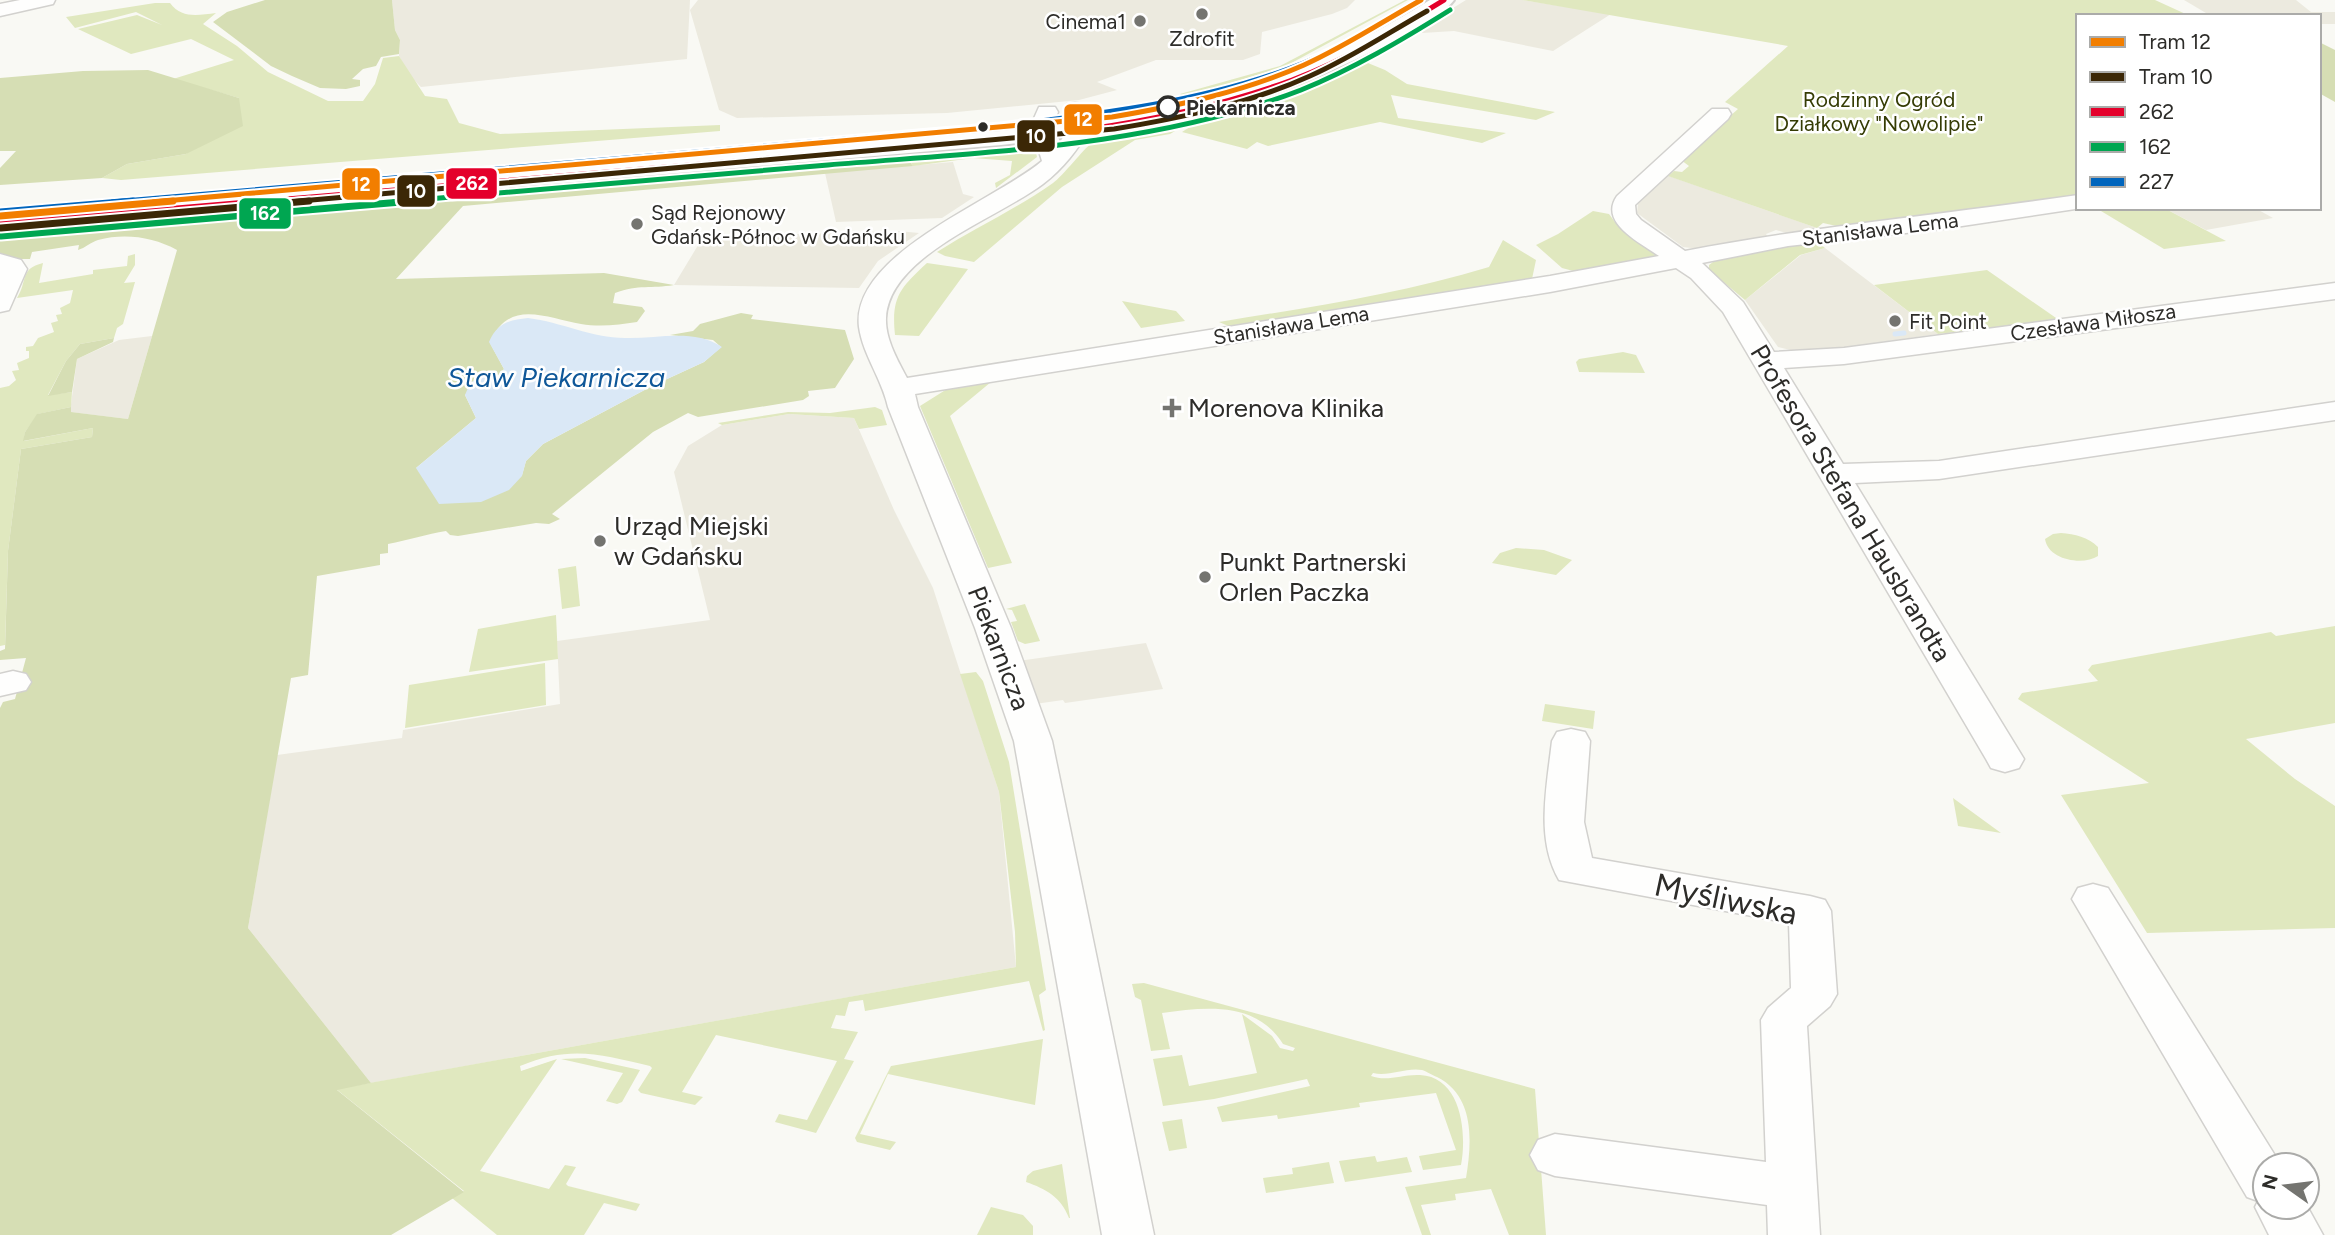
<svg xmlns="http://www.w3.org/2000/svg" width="2335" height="1235" font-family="Figtree,sans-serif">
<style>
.built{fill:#eceadf}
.green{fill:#e0e8bf}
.forest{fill:#d6deb4}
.water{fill:#dae8f6}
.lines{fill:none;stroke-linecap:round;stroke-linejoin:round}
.stream{stroke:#dae8f6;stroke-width:5}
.minor-casing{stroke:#d2d1ce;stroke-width:3}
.major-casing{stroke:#d2d1ce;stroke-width:4}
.minor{fill:#fefefd;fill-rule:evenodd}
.major{fill:#fefefd;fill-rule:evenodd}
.bus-1-far1-casing{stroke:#fff;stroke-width:9}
.bus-1-casing{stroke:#fff;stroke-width:11}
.bus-2-far1-casing{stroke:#fff;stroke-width:9}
.bus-2-casing{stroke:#fff;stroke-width:11}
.bus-3-far1-casing{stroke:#fff;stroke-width:9}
.bus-3-casing{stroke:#fff;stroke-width:11}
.bus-1-far1{stroke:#e4002b;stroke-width:5}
.bus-1{stroke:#e4002b;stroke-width:7}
.bus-2-far1{stroke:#00a651;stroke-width:5}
.bus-2{stroke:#00a651;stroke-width:7}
.bus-3-far1{stroke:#0065bd;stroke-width:5}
.bus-3{stroke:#0065bd;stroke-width:7}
.tram-1-far1-casing{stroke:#fff;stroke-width:9}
.tram-1-casing{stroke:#fff;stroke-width:11}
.tram-2-far1-casing{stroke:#fff;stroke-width:9}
.tram-2-casing{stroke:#fff;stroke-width:11}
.tram-1-far1{stroke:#f27e00;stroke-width:5}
.tram-1{stroke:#f27e00;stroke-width:7}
.tram-2-far1{stroke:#3b2706;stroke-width:5}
.tram-2{stroke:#3b2706;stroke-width:7}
.poi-dot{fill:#747470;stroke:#fff;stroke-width:2.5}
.stop-dot{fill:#fff;stroke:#2d2c29;stroke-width:3.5}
.bus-dot{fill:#2d2c29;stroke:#fff;stroke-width:2.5}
.labels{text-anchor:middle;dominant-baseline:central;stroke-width:5;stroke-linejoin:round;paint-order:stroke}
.far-poi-label{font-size:21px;fill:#2d2c29;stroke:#fff;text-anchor:start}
.far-park-label{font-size:21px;fill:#353c04;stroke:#fff}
.far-stop-label{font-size:21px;font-weight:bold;fill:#2d2c29;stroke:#fff;text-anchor:start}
.far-street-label{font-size:21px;fill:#2d2c29;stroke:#fff}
.poi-label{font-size:26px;fill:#2d2c29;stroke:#fff;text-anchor:start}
.street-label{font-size:26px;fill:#2d2c29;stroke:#fff}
.water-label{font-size:28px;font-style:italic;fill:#0f5798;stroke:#fff}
.near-street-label{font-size:32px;fill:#2d2c29;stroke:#fff}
.line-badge{stroke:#fff;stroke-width:2.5}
.badge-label{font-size:19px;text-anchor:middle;font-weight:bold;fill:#fff}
</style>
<rect width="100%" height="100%" fill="#f9f9f4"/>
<path class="built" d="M392,0H690L687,59L421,87L410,76L399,56L400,40L395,30Z
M698,0H1355L1347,8L1332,14L1262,32L1260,54L1243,60H1156L1097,82L1117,90L1079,100L947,113L737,118L719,110L690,10Z
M1466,0H1522L1611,14L1553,51L1454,31L1422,33L1427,24Z
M2184,0H2296L2311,12H2335V24H2319V16H2211Z
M953,162L963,194L974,197L942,218L836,222L825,173Z
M1666,175L1817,228L1793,235L1776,230L1766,234L1769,239L1708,250L1683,247L1637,213L1638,204Z
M2164,208H2255L2273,218L2206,230Z
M898,231L919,233L878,261L859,288L674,285L703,237Z
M1825,248L1938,334L1803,353L1778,347L1745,300L1801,255Z
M152,336L128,419L70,412L77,359L119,340Z
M789,414L854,418L894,510L933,588L999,792L1016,967L371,1083L248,928L277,755L402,738L403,730L560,704L557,641L710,620L674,472L688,446L722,425Z
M1146,643L1163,689L1065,703L1063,700L1035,704L1018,661Z"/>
<path class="green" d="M1405,0H1408L1284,67L1184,97L1180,94L1280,66Z
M1522,0H2155L2190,16H2078V198L1841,227L1823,223L1817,228L1668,176L1674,171L1682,172L1689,166L1681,160L1738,109L1725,102L1788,46Z
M155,3H170C182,19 198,15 216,13L203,24L237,46L268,72L328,101H363L375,84L383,58L399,56L425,96L447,99L459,123L500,134L720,125V131L121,180L102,178L127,164L186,154L239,98L173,79L234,60L191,39L131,54L78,29L137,15L162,25L136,12L75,28L66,17Z
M1363,61L1385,70L1407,84L1555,112L1536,120L1391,95L1398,118L1506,133L1482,143L1380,122L1268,146L1257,142L1247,149L1182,132L1199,121L1310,80L1321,84L1331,81L1321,76Z
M1185,125L1170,134L1135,140L1062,187L974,262L945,256L937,252C975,228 1016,209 1053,183C1062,177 1086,146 1090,145C1120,136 1154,127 1185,125Z
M1026,147L1035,148L1037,157L996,188L995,183L1010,175L1012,161L973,158L913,166L905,154Z
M2096,208H2164L2226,241L2164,249Z
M1593,211L1609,214L1618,226L1657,255L1654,259L1577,272L1562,268L1536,245L1558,234Z
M1814,239L1829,241L1820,244L1825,248L1800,255L1745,300L1709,270V265L1717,259Z
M1503,240L1536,260L1532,279L1233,328L1219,322C1310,307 1401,294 1489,267Z
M135,254V265L124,283L135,282L123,324L117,328L114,338L80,344L66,361L48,395L72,392L71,407L38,414L25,432L24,441L93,428L92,437L21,449L8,551L5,645L0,646V388L9,386L16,380L12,371L19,370L17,363L29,358V351H26V347L33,346L38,338L54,332L51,323L58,321L56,315L62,314L60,308L70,303L73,290L17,298C28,281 19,269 43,263L39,283L93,274V270L127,266L128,256Z
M927,263L968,269L919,336L895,335C891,297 900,288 927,263Z
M1987,270L2059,320L1938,334L1874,285Z
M1122,301L1176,311L1185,321L1141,328Z
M1623,352L1636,355L1645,373L1579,372L1576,362L1579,359Z
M991,382L950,416L1012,563L988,568L920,406L947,389Z
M875,407L882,410L887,425L859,429L854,418L789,414L722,425L718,423L788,412L830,413Z
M2061,533C2075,534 2088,537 2098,547V556C2083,566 2048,560 2045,539L2053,534Z
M1516,548L1544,550L1572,560L1556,575L1492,563L1500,553Z
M576,566L580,606L562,609L558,569Z
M1025,604L1040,641L1025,644L1018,641L1011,622L1017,621L1012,610L1006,609Z
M556,615L558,659L469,672L478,629Z
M2335,626V723L2246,739L2295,779L2335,806V928L2147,933L2061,795L2149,783L2018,699L2022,693L2098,681L2088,670L2092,665L2271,632L2276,636Z
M545,663L546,705L405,728L409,685Z
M976,672L983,681L1009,762L1046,990L1039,995L1045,1030L1043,1031L1029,981L865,1011L863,1000L849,1002L845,1016L836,1015L831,1028L858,1032L844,1059L854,1061L816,1133L775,1122L779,1114L807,1120L837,1061L716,1035L682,1092L703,1097L695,1105L641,1093L638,1090L652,1068L650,1066C600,1054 570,1045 520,1066L521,1071L557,1059L480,1171L549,1189L565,1165L576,1167L566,1184L568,1186L640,1204L636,1211L604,1203L584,1235H497L452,1198L464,1191L336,1089L1016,967L1015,932L999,792L960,674Z
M1545,704L1595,711L1593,729L1542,721Z
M1953,798L2001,833L1958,826Z
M1144,983L1535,1089L1546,1235H1509L1491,1189L1455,1194L1456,1200L1421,1205L1431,1235H1422L1405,1187L1466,1178C1472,1142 1475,1096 1437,1077C1432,1075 1426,1071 1422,1070C1406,1067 1389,1077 1373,1073L1371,1076C1388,1082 1402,1074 1420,1075C1462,1077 1467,1134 1461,1165L1423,1170L1419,1156L1456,1150L1436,1093L1359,1103L1360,1107L1278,1119L1277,1115L1222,1122L1217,1107L1310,1086L1307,1079L1214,1099L1163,1106L1153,1059L1182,1055L1189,1086L1257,1073L1242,1014L1272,1036L1280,1048L1293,1051L1295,1048L1283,1044C1256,1001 1206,1007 1162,1013L1170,1049L1151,1051L1141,1000L1135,997L1132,984Z
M1043,1039L1035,1105L888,1074L860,1134L896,1142L890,1150L857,1142L855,1138L891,1066Z
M585,1058L640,1070L622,1102L617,1104L606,1101L623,1073L561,1059Z
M1182,1119L1187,1148L1169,1151L1162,1122Z
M1375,1156L1377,1162L1407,1157L1412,1172L1345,1182L1339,1161Z
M1329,1162L1334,1183L1266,1193L1263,1178L1293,1174L1292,1168Z
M1062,1164L1070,1218H1069C1061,1197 1046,1189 1026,1182L1027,1176L1033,1171Z
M991,1207L1023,1215L1033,1226V1235H977Z"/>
<path class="forest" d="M265,0H392L395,30L400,40L399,54L381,57L376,66L363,69L352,79L360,80V86L346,89L320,88L292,76L271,66L213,22L227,12Z
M2319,42L2335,50V102L2319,93Z
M148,70L239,98L243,126L186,154L127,164L102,178L0,185V168L16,151H0V78L83,71Z
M904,154L913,166L463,206L396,279L604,273L674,285C651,289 639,284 615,293L613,303L642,307L645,311L637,322C619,325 599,327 581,324C548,319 508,297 490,343L504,369L498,376H483L465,395L476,418L416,468L522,475L526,461L543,444L654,385L704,362L721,347L713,340L670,335L693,331L700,324L741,313L753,315L751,319L845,330L854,359L835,388L808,391L809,396L803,400L698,417L688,413L653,432L552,514L560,519L549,524L536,523L458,536L450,535L446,531C427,534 408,540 388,544V553L380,554V565L317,576L308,675L291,678L248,928L371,1083L337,1090L464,1192L391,1235H0V708L3,702L15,699L26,658L0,660V651L5,649L8,551L21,449L92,437L93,428L23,441L25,432L37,414L71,407V412L128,419L177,250C153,237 125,233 98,240C91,242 85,248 78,250L79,245L32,252L30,259H0V235L332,207Z
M114,338L113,342L77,359L72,392L48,396L66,361L80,344Z"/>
<path class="water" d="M528,318C561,322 592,338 625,338C657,339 694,328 722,347L704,362L654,385L543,444L526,461L522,476L509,490L481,502L439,504L416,468L476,418L465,395L470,383L482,376H498L504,369L489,342C497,323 509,320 528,318Z"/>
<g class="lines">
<path class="stream" d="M1895,334L1904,333"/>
<defs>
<path id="minor" d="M20,0H55L53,4L0,16V4Z
M1075,103L1083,104L1091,128C1077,150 1064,168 1043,184C998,218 889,255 886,318C885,339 898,361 907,378L1550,276L1659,256C1641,243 1598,223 1617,196L1712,109H1728L1731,114L1728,119L1635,205L1636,214L1641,220L1685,251C1815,226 1947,214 2078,195V208H2082L1942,229L1788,246L1702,263L1743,302L1774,352L1844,348L2335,283V299L1844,364L1784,368L1843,464L1939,461L2335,402V420L1939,479L1855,483L2024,759L2019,768L2005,772L1991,768L1986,759L1723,312L1691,278L1676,268L1550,292L915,394L918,407L1011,628L1052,741L1154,1235H1102L1014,741L975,628L888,407C882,379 863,355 859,327C850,254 995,201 1042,161L1031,125L1039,107H1055L1058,112L1053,125L1060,142L1069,128L1064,109L1067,104Z
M0,254L21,260L27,269L9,310L0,312Z
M13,671L26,674L31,682L26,690L0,696V674Z
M1571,729L1585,732L1590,741L1584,822L1592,858L1810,896L1825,900L1831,911L1837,994L1830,1006L1807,1026L1820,1235H1768L1767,1205L1555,1176L1538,1170L1530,1155L1538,1140L1555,1134L1766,1162L1761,1020L1768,1008L1791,988L1789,923L1559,880C1535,839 1547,786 1552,741L1557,732Z
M2093,884L2108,888L2281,1165H2265V1207L2307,1206L2323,1235H2269L2255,1207L2258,1201L2247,1197L2072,899L2078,888Z"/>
<path id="major" d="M1430,0H1454C1444,14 1420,24 1405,33C1281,107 1142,128 1001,145L0,232V216L1001,131C1097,119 1197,109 1288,74C1338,54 1384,28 1430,0Z"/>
</defs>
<use href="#minor" class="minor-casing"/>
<use href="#major" class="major-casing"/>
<use href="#minor" class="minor"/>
<use href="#major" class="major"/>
<defs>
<path id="bus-1-far1" d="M252,202C425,187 599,173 772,158C943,143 1130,140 1292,80C1346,60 1395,30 1444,0"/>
<path id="bus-1" d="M0,224L272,201"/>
<path id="bus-2-far1" d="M393,202C538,190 683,177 828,165C983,152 1154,147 1301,90C1353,69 1402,40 1450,10"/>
<path id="bus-2" d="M1,236L413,201"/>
<path id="bus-3-far1" d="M112,202L1000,126C1097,114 1196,103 1288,69C1335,52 1378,26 1421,0"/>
<path id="bus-3" d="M0,212L133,201"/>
</defs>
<use href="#bus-1-far1" class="bus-1-far1-casing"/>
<use href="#bus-1" class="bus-1-casing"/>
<use href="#bus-2-far1" class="bus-2-far1-casing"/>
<use href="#bus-2" class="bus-2-casing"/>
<use href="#bus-3-far1" class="bus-3-far1-casing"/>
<use href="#bus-3" class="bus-3-casing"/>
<use href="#bus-1-far1" class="bus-1-far1"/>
<use href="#bus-1" class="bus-1"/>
<use href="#bus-2-far1" class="bus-2-far1"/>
<use href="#bus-2" class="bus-2"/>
<use href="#bus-3-far1" class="bus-3-far1"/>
<use href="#bus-3" class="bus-3"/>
<defs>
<path id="tram-1-far1" d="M153,202L1112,117C1177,106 1243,92 1304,65C1344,47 1382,22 1421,0"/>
<path id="tram-1" d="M0,216L173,201"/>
<path id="tram-2-far1" d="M289,202L1114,129C1181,118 1248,104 1310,76C1351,58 1388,33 1427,11"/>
<path id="tram-2" d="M1,228L309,201"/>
</defs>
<use href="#tram-1-far1" class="tram-1-far1-casing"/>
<use href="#tram-1" class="tram-1-casing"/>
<use href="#tram-2-far1" class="tram-2-far1-casing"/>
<use href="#tram-2" class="tram-2-casing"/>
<use href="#tram-1-far1" class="tram-1-far1"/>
<use href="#tram-1" class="tram-1"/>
<use href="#tram-2-far1" class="tram-2-far1"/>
<use href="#tram-2" class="tram-2"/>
</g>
<g class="poi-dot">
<circle cx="1202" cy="14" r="7"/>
<circle cx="1140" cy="21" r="7"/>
<circle cx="637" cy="224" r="7"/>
<circle cx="1895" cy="321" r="7"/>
<path d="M1168.5 397.5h7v7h7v7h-7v7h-7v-7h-7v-7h7z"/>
<circle cx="600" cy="541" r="7"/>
<circle cx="1205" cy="577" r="7"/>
</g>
<circle class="stop-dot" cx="1168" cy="107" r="10"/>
<circle class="bus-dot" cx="983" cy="127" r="6"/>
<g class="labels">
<g class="far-poi-label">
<text x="1126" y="21" text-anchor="end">Cinema1</text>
<text x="1202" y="38" text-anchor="middle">Zdrofit</text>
<text x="651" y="212">Sąd Rejonowy<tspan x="651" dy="24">Gdańsk-Północ w Gdańsku</tspan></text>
<text x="1909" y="321">Fit Point</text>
</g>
<g class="far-park-label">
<text x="1879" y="99">Rodzinny Ogród<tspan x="1879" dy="24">Działkowy "Nowolipie"</tspan></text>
</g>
<g class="far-stop-label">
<text x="1186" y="107">Piekarnicza</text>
</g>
<g class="far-street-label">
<text transform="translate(1880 229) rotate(-7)">Stanisława Lema</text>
<text transform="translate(2093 322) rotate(-8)">Czesława Miłosza</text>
<text transform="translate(1291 325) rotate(-9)">Stanisława Lema</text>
</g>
<g class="poi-label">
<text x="1188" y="408">Morenova Klinika</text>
<text x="614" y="526">Urząd Miejski<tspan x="614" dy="30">w Gdańsku</tspan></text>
<text x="1219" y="562">Punkt Partnerski<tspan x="1219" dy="30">Orlen Paczka</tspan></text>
</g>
<g class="street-label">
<text transform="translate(1851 503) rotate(59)">Profesora Stefana Hausbrandta</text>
<text transform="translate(999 648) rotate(69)">Piekarnicza</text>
</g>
<g class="water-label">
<text x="556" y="377">Staw Piekarnicza</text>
</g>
<g class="near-street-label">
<text transform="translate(1726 899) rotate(12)">Myśliwska</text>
</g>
</g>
<g class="line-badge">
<rect x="1063" y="103" width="40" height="33" rx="7" fill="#f27e00"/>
<rect x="1016" y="119" width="40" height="34" rx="7" fill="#3b2706"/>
<rect x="445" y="167" width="53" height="33" rx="7" fill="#e4002b"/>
<rect x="341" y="167" width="40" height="34" rx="7" fill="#f27e00"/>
<rect x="396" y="174" width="40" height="34" rx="7" fill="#3b2706"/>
<rect x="238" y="197" width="54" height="33" rx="7" fill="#00a651"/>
</g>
<g class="badge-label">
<text x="1083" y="126">12</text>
<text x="1036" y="143">10</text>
<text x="472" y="190">262</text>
<text x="361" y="191">12</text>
<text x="416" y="198">10</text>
<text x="265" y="220">162</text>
</g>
<rect x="2076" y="14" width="245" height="196" fill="#ffffff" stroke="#ababa9" stroke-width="2"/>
<rect x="2090" y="37" width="35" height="10" fill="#f27e00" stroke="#ababa9" stroke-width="2"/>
<text x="2139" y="49" font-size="21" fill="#2d2c29">Tram 12</text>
<rect x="2090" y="72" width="35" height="10" fill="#3b2706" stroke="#ababa9" stroke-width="2"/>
<text x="2139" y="84" font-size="21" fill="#2d2c29">Tram 10</text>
<rect x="2090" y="107" width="35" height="10" fill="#e4002b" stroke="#ababa9" stroke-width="2"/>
<text x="2139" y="119" font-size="21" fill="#2d2c29">262</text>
<rect x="2090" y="142" width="35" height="10" fill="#00a651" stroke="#ababa9" stroke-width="2"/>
<text x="2139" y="154" font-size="21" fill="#2d2c29">162</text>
<rect x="2090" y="177" width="35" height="10" fill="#0065bd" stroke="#ababa9" stroke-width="2"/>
<text x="2139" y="189" font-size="21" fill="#2d2c29">227</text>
<g transform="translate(2286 1186) rotate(284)"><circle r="33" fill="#ffffff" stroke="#ababa9" stroke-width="2"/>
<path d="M0-5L12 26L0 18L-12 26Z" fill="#747470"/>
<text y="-10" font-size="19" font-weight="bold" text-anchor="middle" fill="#2d2c29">N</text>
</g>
</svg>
